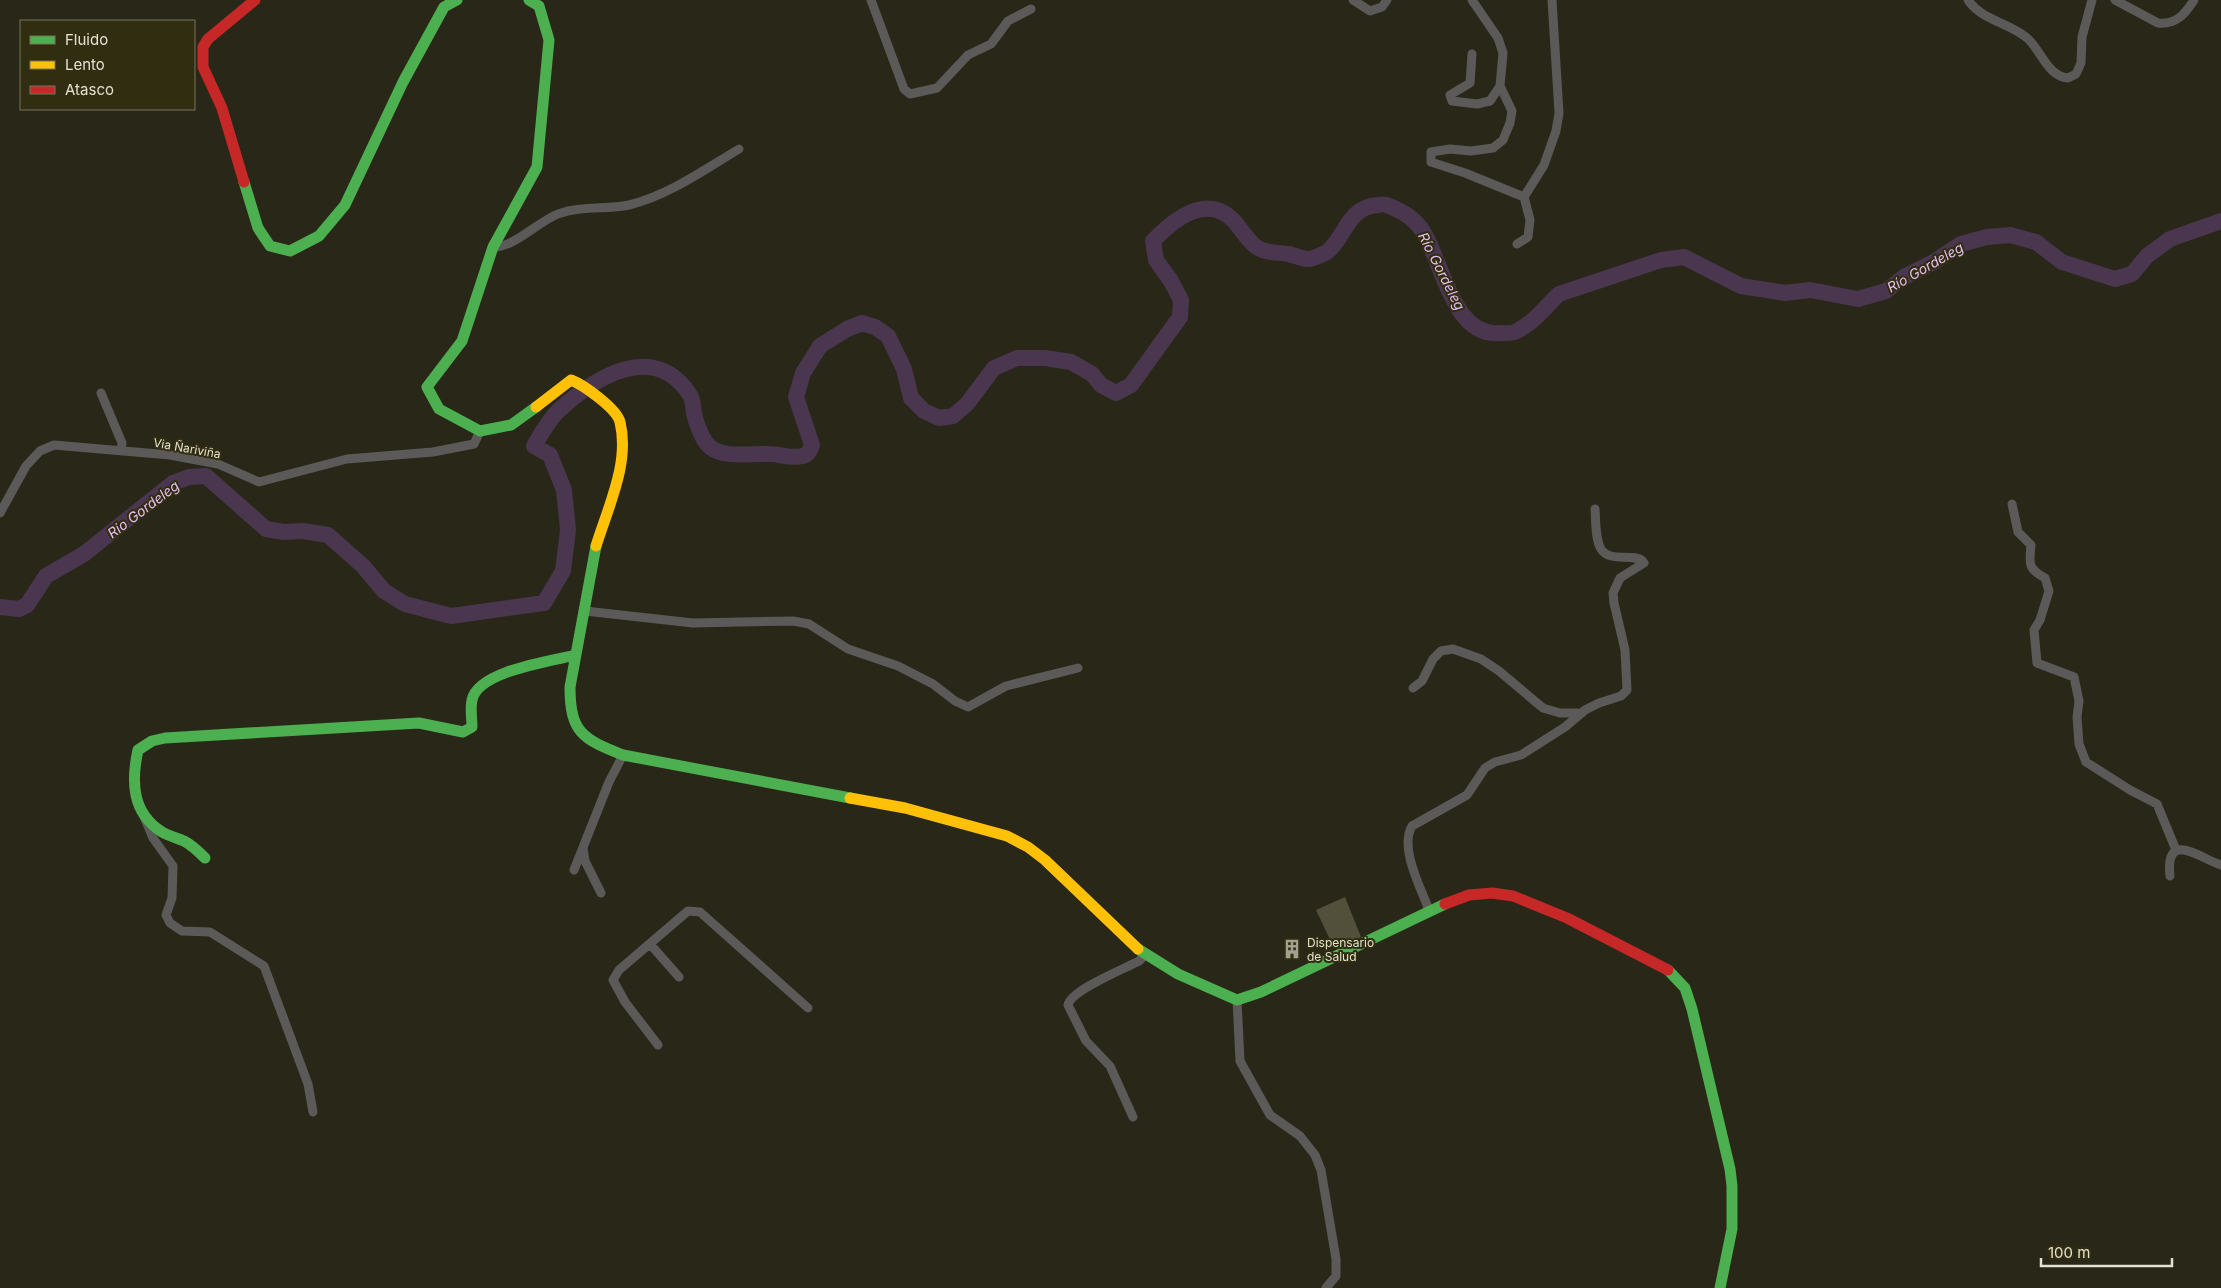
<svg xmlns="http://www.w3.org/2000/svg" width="2221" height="1288" font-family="Inter,sans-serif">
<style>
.garden{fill:#524f3a}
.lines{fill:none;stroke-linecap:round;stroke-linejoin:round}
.river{stroke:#4a364f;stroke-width:16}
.street{stroke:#5c5959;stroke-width:9}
.fast{stroke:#4caf50;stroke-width:11}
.slow{stroke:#ffc107;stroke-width:11}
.jam{stroke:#c62828;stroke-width:11}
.labels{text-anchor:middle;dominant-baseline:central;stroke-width:4;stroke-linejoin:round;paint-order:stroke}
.street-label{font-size:12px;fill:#e3e1d0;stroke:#312d10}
.poi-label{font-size:12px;fill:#e3e1d0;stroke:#312d10;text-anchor:start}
.water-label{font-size:14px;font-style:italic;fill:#e7bff4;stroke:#312d10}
</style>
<rect width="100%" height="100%" fill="#292718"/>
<path class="garden" d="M1345,897L1361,937L1334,948L1316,910Z"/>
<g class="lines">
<path class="river" d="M0,607L19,609L27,605L46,576L84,554L173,483L189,477L206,476L266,529L284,532L303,531L328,535L363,566L384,591L405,604L451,616L544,603L563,571L568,530L564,490L550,455L534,446C541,434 548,421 558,411C594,378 654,339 690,395C693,399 693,407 694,413C696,423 702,440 710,447C725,459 752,453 769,454C781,454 791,459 803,456C809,454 810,450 812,445L796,397L803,373L820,346L847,329L862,323L875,327L888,336L904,369L911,398L924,411L939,418L953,416L967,404L994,368L1017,358H1045L1071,362L1092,374L1101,385L1116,393L1131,385L1180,317L1181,300L1171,281L1156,260L1153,241C1173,220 1206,193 1233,220C1241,228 1248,242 1258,248C1268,254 1278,252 1288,254C1295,255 1303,260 1310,259C1314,258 1324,254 1327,252C1346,237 1347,207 1378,205C1383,204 1385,204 1389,206C1402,211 1414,218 1422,230C1442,259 1452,337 1499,333C1504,333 1512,334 1517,331C1536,321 1544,308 1559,294L1661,260L1684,257L1741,286L1785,293L1810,290L1858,299L1886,291L1904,277L1934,262L1961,244L1987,237L2010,235L2036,242L2062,262L2115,279L2132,274L2147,256L2170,239L2221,221"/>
<path class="street" d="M871,0L904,89L910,94L937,88L968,55L991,44L1008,21L1031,9
M1353,0L1370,11L1382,7L1387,0
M1472,0L1498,38L1503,53L1500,86L1512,111L1510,123L1503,140L1493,148L1471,151L1450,149L1431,152V162L1465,173L1524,197L1530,220L1528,237L1517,244
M1968,0C1981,20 2010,23 2027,38C2041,50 2047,76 2068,78L2076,74L2081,63L2082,37L2092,0
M2115,0L2158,23C2176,25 2185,14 2194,0
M1472,54L1470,83L1450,95L1452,101L1477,104L1490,101L1500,86
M1524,197L1544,165L1556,131L1559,113L1552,0
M493,247C515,248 540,219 561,213C585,205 607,210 629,205C669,195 704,170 739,149
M101,393L122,443L121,451
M2012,504L2018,532L2031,545C2029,564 2028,569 2045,578L2049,591L2040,620L2034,630L2037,663L2074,677L2079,701L2077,717L2079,744L2086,762L2130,790L2157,804L2176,850
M0,513L26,466L40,451L54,445L170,455L218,464L259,482L347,459L433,452L474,444L480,431
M585,611L693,623L793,621L809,624L848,649L898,666L933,684L955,701L968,707L1006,686L1078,668
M1413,688L1422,681L1433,659L1441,651L1453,649L1481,659L1499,671L1543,708L1560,713H1582
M145,819L153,838L173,866L172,898L166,915L170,923L182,931L210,932L264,966L308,1084L313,1112
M583,848L585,861L601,893
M574,870L609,782L623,755
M2170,876C2165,830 2198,857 2221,865
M1429,910C1421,888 1399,848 1412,826L1467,795L1485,768L1495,762L1521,755L1565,727L1585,710L1599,703L1621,696L1627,690L1625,650L1614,603L1613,593L1620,578L1644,563C1637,551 1610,564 1601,549C1595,539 1596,521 1595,509
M650,944L679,977
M1237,1000L1240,1061L1270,1115L1300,1136L1315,1155L1321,1170L1336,1259V1276L1326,1288
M658,1045L625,1002L613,980L619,970L688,911L700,912L808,1008
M1133,1117L1110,1066L1086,1041L1068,1005C1071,990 1124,969 1139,961L1145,955"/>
<path class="fast" d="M529,0L539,6L549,40L537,167L493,247L462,341L427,387L439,409L480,431L511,425L536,407
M244,182L258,228L270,246L290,251L319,236L345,205L403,82L444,7L457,0
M596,546L570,687C570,733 583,739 623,755L850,798
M205,858C199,852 192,845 184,841C177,838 169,836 162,832C132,813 131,782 138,750L152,741L165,738L419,723L463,732L472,727C472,718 470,708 472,700C478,671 551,661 576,655
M1138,949L1178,974L1237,1000L1261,992L1445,904
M1668,970L1685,988L1692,1009L1730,1169L1732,1186V1229L1720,1288"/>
<path class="slow" d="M536,407L571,380C584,385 617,409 620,422C630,463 608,507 596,546
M850,798L905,808L1007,836L1028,847L1045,860L1138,949"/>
<path class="jam" d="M244,182L222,108L203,67V47L208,39L255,0
M1445,904L1469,895L1492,893L1513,896L1567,918L1668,970"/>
</g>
<defs>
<symbol id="building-bare" viewBox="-9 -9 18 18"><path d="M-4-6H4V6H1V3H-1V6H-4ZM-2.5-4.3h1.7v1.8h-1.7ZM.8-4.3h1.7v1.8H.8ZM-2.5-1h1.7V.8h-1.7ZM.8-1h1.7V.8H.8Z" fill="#a2a090" stroke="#312d10" stroke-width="2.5" paint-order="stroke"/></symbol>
</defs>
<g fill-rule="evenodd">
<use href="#building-bare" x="1278" y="935" width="28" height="28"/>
</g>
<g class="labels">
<g class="street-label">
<text transform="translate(187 448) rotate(10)">Via Ñariviña</text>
</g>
<g class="poi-label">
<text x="1307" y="942">Dispensario<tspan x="1307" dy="14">de Salud</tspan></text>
</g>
<g class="water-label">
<text transform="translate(1925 267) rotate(-30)">Río Gordeleg</text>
<text transform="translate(1442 271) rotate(63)">Río Gordeleg</text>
<text transform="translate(143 509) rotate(-37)">Río Gordeleg</text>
</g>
</g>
<rect x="20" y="20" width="175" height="90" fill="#312d10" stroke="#78755d"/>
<rect x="30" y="36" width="25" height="8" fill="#4caf50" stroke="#78755d"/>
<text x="65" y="45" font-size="15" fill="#e3e1d0">Fluido</text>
<rect x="30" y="61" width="25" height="8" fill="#ffc107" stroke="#78755d"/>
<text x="65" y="70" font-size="15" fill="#e3e1d0">Lento</text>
<rect x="30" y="86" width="25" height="8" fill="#c62828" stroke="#78755d"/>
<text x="65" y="95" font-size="15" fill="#e3e1d0">Atasco</text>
<path d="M2041 1258v8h131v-8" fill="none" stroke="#e3e1d0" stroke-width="2.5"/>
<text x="2048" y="1258" font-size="15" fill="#e3e1d0" stroke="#312d10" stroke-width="4" paint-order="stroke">100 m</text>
</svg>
